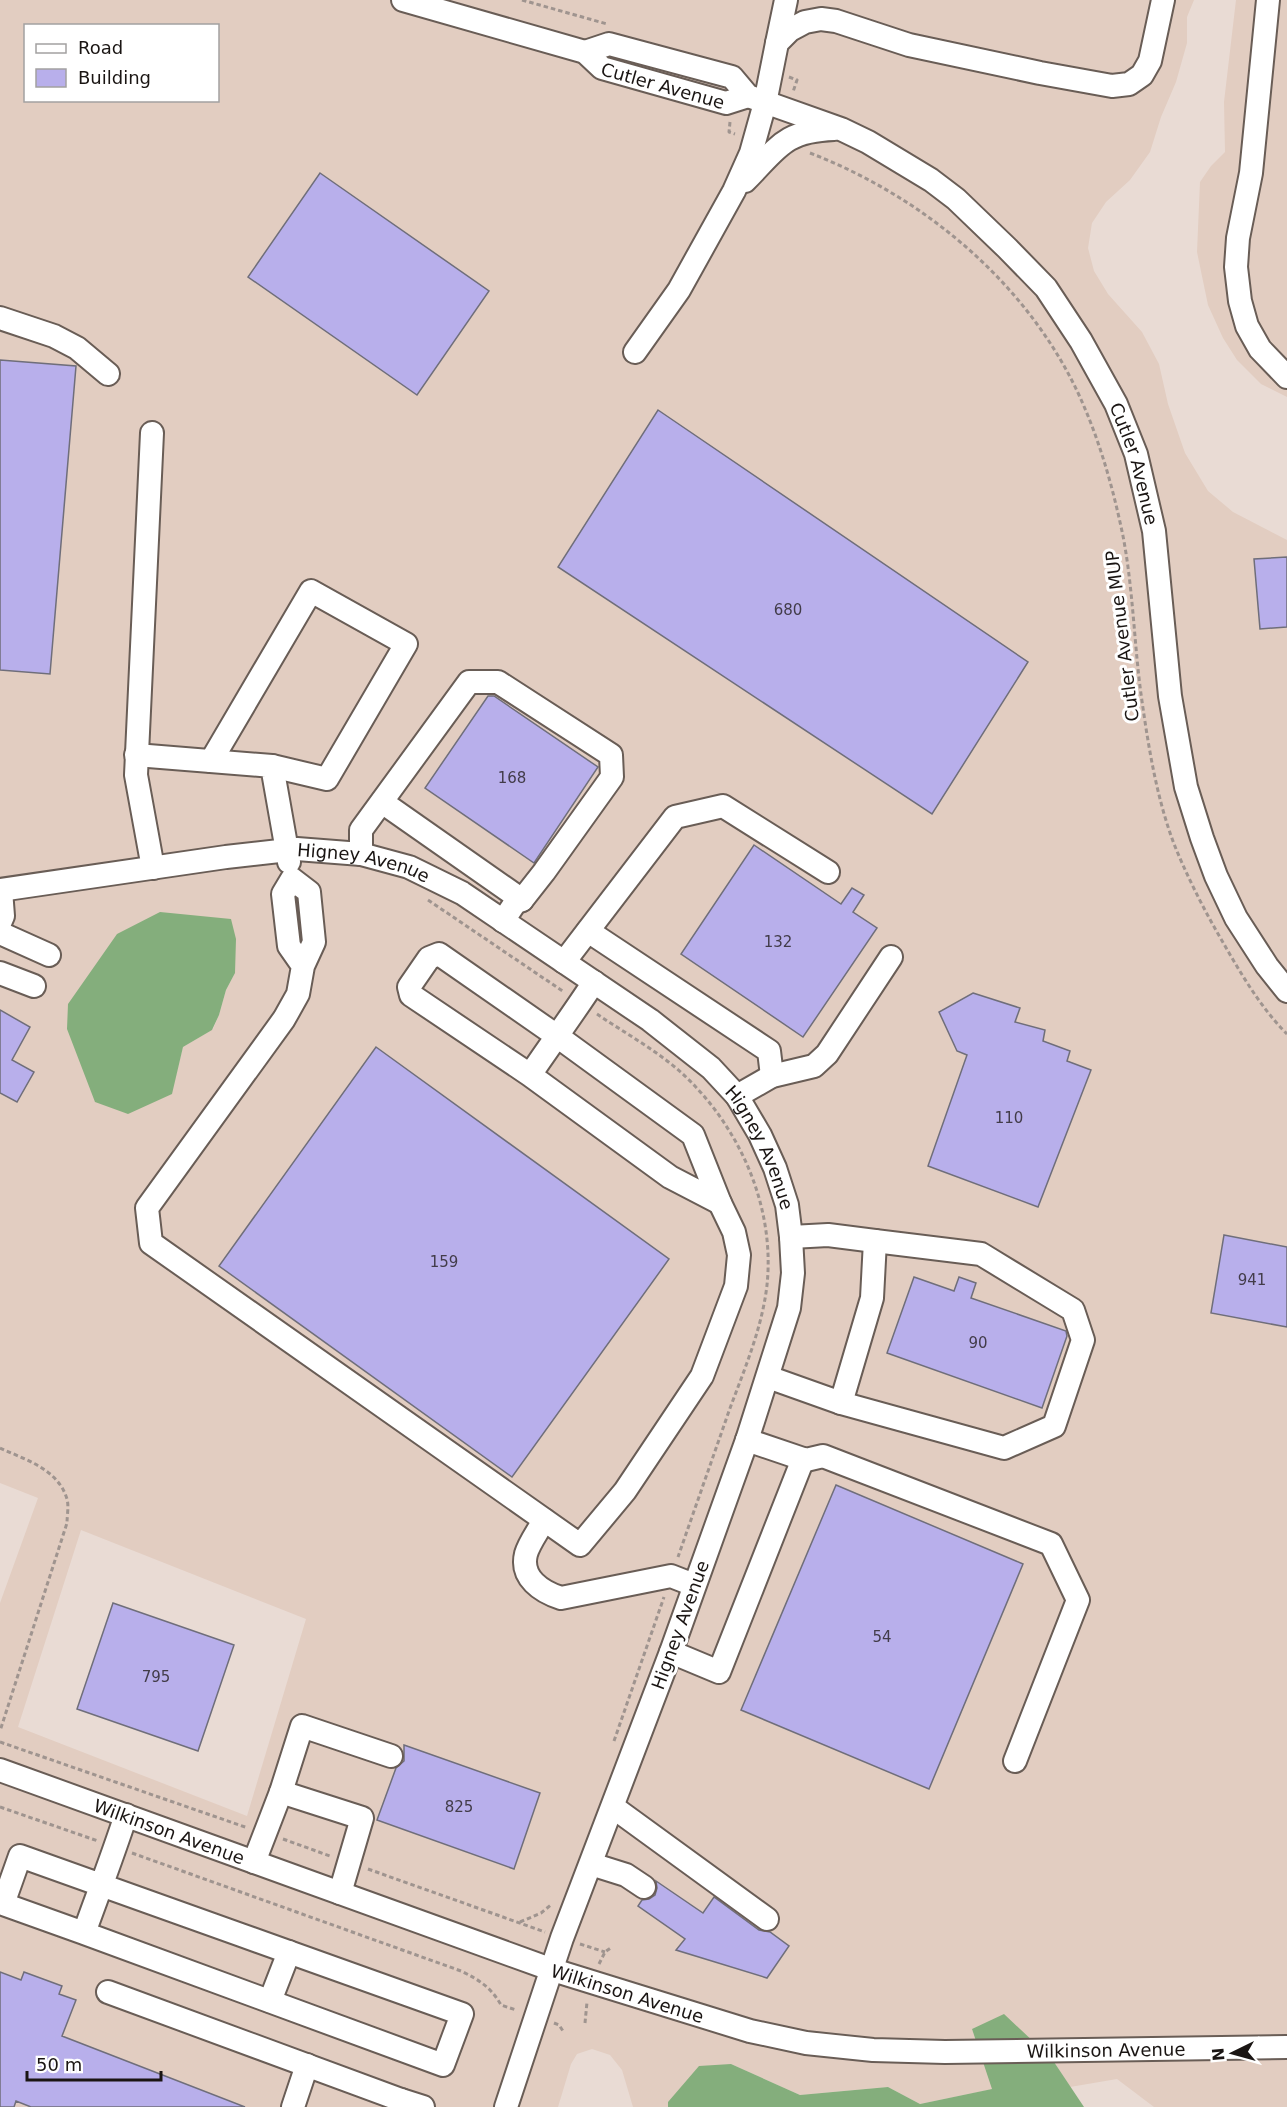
<svg xmlns="http://www.w3.org/2000/svg" width="1287" height="2107" font-family="'DejaVu Sans',sans-serif">
<style>
.built{fill:#e2cdc1;fill-rule:evenodd}
.forest{fill:#84ae7c}
.building{fill:#b8afeb;stroke:#6f6e7a;stroke-width:1.5}
.lines{fill:none;stroke-linecap:round;stroke-linejoin:round}
.minor-casing{stroke:#695d56;stroke-width:26}
.path{stroke:#9f948f;stroke-width:3;stroke-dasharray:4.5 3;stroke-linecap:butt}
.minor{stroke:#fff;stroke-width:22}
.labels{text-anchor:middle;dominant-baseline:central;stroke-width:6;stroke-linejoin:round;paint-order:stroke}
.number-label{font-size:15px;fill:#423c49}
.street-label{font-size:18px;fill:#1a1513;stroke:#fff}
</style>
<rect width="100%" height="100%" fill="#e9dbd4"/>
<path class="built" d="M0,0H1194L1187,17V43L1176,82L1161,117L1150,152L1130,180L1106,202L1092,223L1088,248L1094,271L1108,294L1142,332L1159,364L1168,404L1185,453L1208,491L1233,512L1287,540V2107H1154L1117,2079L1070,2087L1052,2059L972,2029L993,2089L920,2104L888,2087L800,2095L731,2064L668,2102V2107H633L622,2070L610,2055L592,2049L577,2054L571,2064L558,2107H0V1603L38,1498L0,1483ZM26,26H218V100H26ZM235,973L226,990L219,1015L213,1029L183,1047L171,1094L128,1113ZM81,1530L306,1619L247,1816L18,1727Z
M1236,0H1287V397L1261,384L1237,360L1223,338L1208,305L1197,252L1200,182L1211,166L1225,152L1224,102Z"/>
<path class="forest" d="M160,912L231,919L236,939L235,973L226,990L219,1015L212,1030L183,1047L172,1094L128,1114L95,1102L67,1029L68,1004L117,934Z
M1004,2014L1052,2059L1084,2107H668V2102L699,2066L731,2064L800,2095L888,2087L920,2104L992,2089L972,2029Z"/>
<path class="building" d="M320,173L489,291L417,395L248,277Z
M0,360L76,366L50,674L0,670Z
M658,410L1028,662L932,814L558,567Z
M1287,557V627L1260,629L1254,559Z
M488,696H494L598,767L534,863L425,788Z
M754,845L841,904L852,888L864,895L853,912L877,928L803,1037L681,954Z
M973,993L1020,1008L1015,1022L1045,1030L1043,1041L1070,1051L1067,1061L1091,1070L1038,1207L928,1166L967,1055L957,1051L939,1012Z
M0,1010L30,1027L12,1060L34,1072L17,1102L0,1093Z
M376,1047L669,1259L512,1477L219,1266Z
M1224,1235L1287,1247V1327L1211,1313Z
M914,1277L954,1291L959,1277L976,1283L971,1298L1066,1331L1067,1336L1042,1408L887,1353Z
M836,1485L1023,1564L929,1789L741,1710Z
M113,1603L234,1645L198,1751L77,1709Z
M404,1745L540,1793L514,1869L377,1820L396,1768L404,1761Z
M656,1881L703,1913L714,1897L759,1930L770,1932L789,1946L767,1978L676,1950L685,1939L638,1906L642,1900L649,1899L655,1895L657,1888Z
M0,1972L21,1980L24,1972L62,1986L59,1994L76,2000L62,2036L245,2107H31L16,2101L14,2107H0Z"/>
<g class="lines">
<defs>
<g id="minor">
<path id="s1" d="M403,0L585,52L602,68L726,103L748,96"/>
<path d="M1268,0L1251,173L1238,238L1236,267L1240,301L1247,326L1260,349L1287,377"/>
<path d="M777,43L786,0"/>
<path id="s2" d="M585,52L609,44L732,77L748,96L841,129L868,142L931,180L956,199L1007,248L1046,288L1081,341L1116,404L1136,454L1154,531L1170,696L1186,787L1202,838L1216,876L1236,918L1267,966L1287,991"/>
<path d="M745,181C778,148 783,131 834,129"/>
<path d="M0,318L54,336L77,348L108,374"/>
<path d="M635,352L679,290L734,191L751,153L765,103L777,43L790,30L805,22L821,19L836,21L909,45L1040,73L1112,86L1129,84L1142,75L1150,61L1163,0"/>
<path d="M152,433L136,775L153,868"/>
<path d="M136,755L272,766L289,862"/>
<path d="M211,761L311,591L406,644L327,779L272,766"/>
<path d="M382,802L522,900"/>
<path d="M361,854V830L469,682H498L611,755L612,777L544,872L522,900L515,903L503,921"/>
<path id="s3" d="M0,890L226,857L297,849L361,854L409,867L462,893L650,1020L711,1068L737,1096L760,1135L775,1168L787,1205L791,1237L793,1273L789,1308L747,1440L671,1652L562,1938L506,2107"/>
<path d="M0,923L3,916L1,890"/>
<path d="M588,931L769,1051L772,1076"/>
<path d="M0,933L49,955"/>
<path d="M564,962L675,817L723,806L828,872"/>
<path d="M303,966L289,946L283,894L292,879L309,892L314,942L303,966L298,994L284,1019L147,1208L151,1243L580,1545L625,1491L702,1376L736,1286L739,1255L734,1232L720,1203"/>
<path d="M0,973L34,986"/>
<path d="M530,1075L670,1177L720,1203L693,1135L557,1036L439,954L429,958L409,987L411,995L530,1075C551,1044 573,1014 594,982"/>
<path d="M737,1096L772,1076L814,1066L827,1054L891,957"/>
<path d="M768,1377L841,1403L872,1298L875,1241L828,1235L791,1237"/>
<path d="M841,1403L1004,1448L1054,1426L1083,1340L1073,1310L981,1254L875,1241"/>
<path d="M747,1440L806,1460L823,1456L1051,1544L1078,1600L1015,1761"/>
<path d="M544,1520C539,1530 529,1543 526,1554C520,1578 542,1592 561,1598L671,1576L694,1585"/>
<path d="M671,1652L719,1672L803,1459"/>
<path id="s4" d="M0,1770L553,1970L750,2031L806,2043L873,2050L945,2052L1287,2047"/>
<path d="M281,1792L302,1726L391,1756"/>
<path d="M613,1807L767,1919"/>
<path d="M254,1862L281,1792L362,1818L340,1893"/>
<path d="M591,1864L626,1875L644,1887"/>
<path d="M84,1933L443,2065L462,2014C315,1962 167,1908 20,1856L3,1904L84,1933C98,1894 113,1855 126,1815"/>
<path d="M108,1992L401,2100"/>
<path d="M270,2001L289,1952"/>
<path d="M293,2107L307,2065"/>
<path d="M399,2107L401,2100L423,2107"/>
</g>
</defs>
<use href="#minor" class="minor-casing"/>
<path class="path" d="M522,0L607,24
M789,77L797,80L793,92
M730,122L729,132L735,134
M810,153C924,197 1027,283 1079,395C1100,441 1113,488 1123,536C1133,588 1134,642 1141,694C1148,744 1156,796 1174,844C1187,876 1203,908 1221,939C1240,972 1260,1007 1287,1034
M428,900L564,992
M597,1014C626,1034 660,1052 686,1077C741,1130 775,1208 767,1285C762,1329 744,1370 729,1411C712,1460 695,1508 678,1557
M0,1448C26,1460 58,1469 67,1499C69,1506 67,1516 67,1523L0,1731
M614,1741L664,1597
M0,1742L248,1828
M0,1807L98,1841
M283,1839L330,1856
M132,1853L461,1971C479,1980 491,1987 501,2005L516,2010
M368,1869L545,1932
M520,1922L541,1913L552,1904
M580,1944L605,1952
M599,1964L605,1952L612,1947
M554,2023L559,2025L563,2031
M585,2023L587,2002"/>
<use href="#minor" class="minor"/>
</g>
<g class="labels">
<g class="number-label">
<text x="788" y="610">680</text>
<text x="512" y="778">168</text>
<text x="778" y="942">132</text>
<text x="1009" y="1118">110</text>
<text x="444" y="1262">159</text>
<text x="1252" y="1280">941</text>
<text x="978" y="1343">90</text>
<text x="882" y="1637">54</text>
<text x="156" y="1677">795</text>
<text x="459" y="1807">825</text>
</g>
<g class="street-label">
<text stroke="none"><textPath href="#s1" startOffset="276">Cutler Avenue</textPath></text>
<text stroke="none"><textPath href="#s2" startOffset="736">Cutler Avenue</textPath></text>
<text transform="translate(1122 636) rotate(-97)">Cutler Avenue MUP</text>
<text stroke="none"><textPath href="#s3" startOffset="368">Higney Avenue</textPath></text>
<text stroke="none"><textPath href="#s3" startOffset="872">Higney Avenue</textPath></text>
<text transform="translate(680 1625) rotate(-70)">Higney Avenue</text>
<text stroke="none"><textPath href="#s4" startOffset="180">Wilkinson Avenue</textPath></text>
<text stroke="none"><textPath href="#s4" startOffset="666">Wilkinson Avenue</textPath></text>
<text stroke="none"><textPath href="#s4" startOffset="1152">Wilkinson Avenue</textPath></text>
</g>
</g>
<rect x="24" y="24" width="195" height="78" fill="#ffffff" stroke="#a3a1a1" stroke-width="1.5"/>
<rect x="36" y="44" width="30" height="9" fill="#ffffff" stroke="#a3a1a1" stroke-width="1.5"/>
<text x="78" y="54" font-size="18" fill="#1a1513">Road</text>
<rect x="36" y="69" width="30" height="18" fill="#b8afeb" stroke="#a3a1a1" stroke-width="1.5"/>
<text x="78" y="84" font-size="18" fill="#1a1513">Building</text>
<g transform="translate(1233 2053) rotate(265)" stroke="#ffffff" stroke-width="4.5" paint-order="stroke">
<path d="M0-4.5L10 22L0 15L-10 22Z" fill="#1a1513"/>
<text y="-9" font-size="16" font-weight="bold" text-anchor="middle" fill="#1a1513">N</text>
</g>
<path d="M27 2071v9h134v-9" fill="none" stroke="#1a1513" stroke-width="3"/>
<text x="36" y="2071" font-size="18" fill="#1a1513" stroke="#ffffff" stroke-width="4.5" paint-order="stroke">50 m</text>
</svg>
